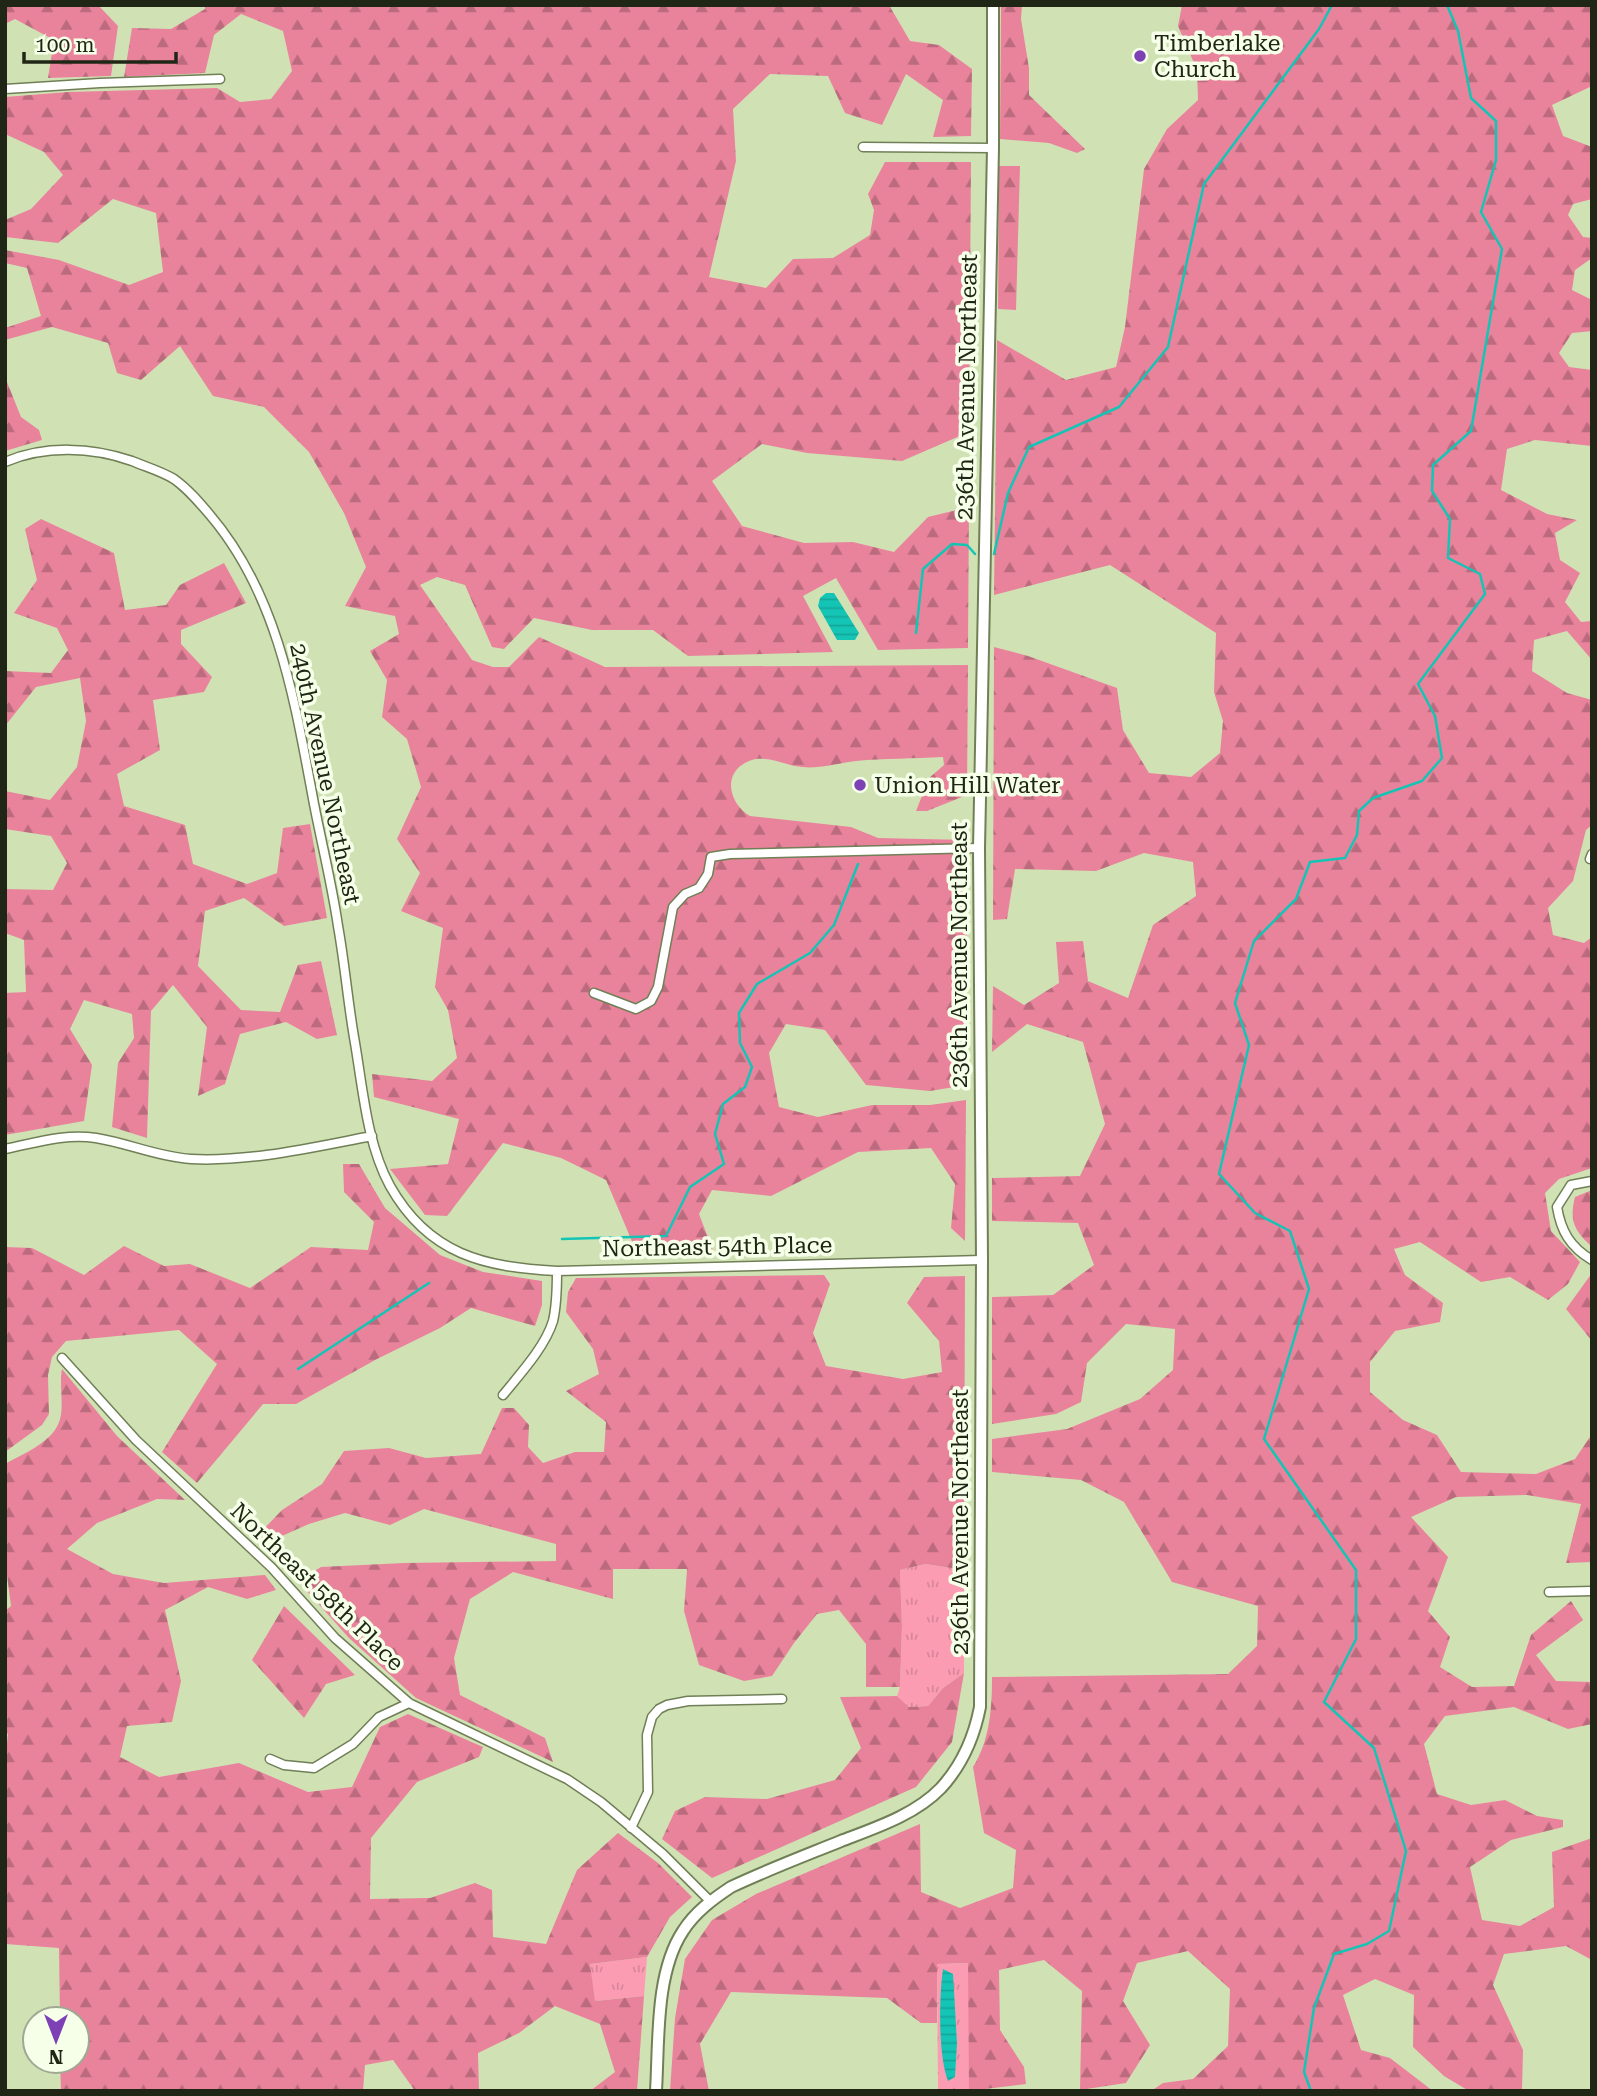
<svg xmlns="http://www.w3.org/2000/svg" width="1597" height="2096" font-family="'Roboto Serif',serif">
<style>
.grass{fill:url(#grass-tufts)}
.forest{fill:url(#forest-firs)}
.water{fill:url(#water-rules)}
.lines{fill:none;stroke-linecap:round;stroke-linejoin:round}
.stream{stroke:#14c4b5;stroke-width:2.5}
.minor-casing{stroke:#707f56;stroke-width:11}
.tertiary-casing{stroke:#707f56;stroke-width:14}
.minor{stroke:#fff;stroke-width:8}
.tertiary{stroke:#fff;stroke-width:10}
.poi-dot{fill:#7d40b5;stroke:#f6ffe8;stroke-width:2.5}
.labels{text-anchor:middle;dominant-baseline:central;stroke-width:7;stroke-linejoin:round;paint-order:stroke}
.poi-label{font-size:23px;fill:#202615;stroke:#f6ffe8;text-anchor:start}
.street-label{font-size:23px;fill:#202615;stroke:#f6ffe8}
</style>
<defs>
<pattern id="grass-tufts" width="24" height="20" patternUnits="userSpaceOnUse" patternTransform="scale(1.75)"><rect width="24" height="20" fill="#fc9cb3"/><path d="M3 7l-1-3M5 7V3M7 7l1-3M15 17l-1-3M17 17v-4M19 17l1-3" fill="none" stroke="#d88699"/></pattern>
<pattern id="forest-firs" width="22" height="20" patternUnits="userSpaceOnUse" patternTransform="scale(1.75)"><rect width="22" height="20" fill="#e9839c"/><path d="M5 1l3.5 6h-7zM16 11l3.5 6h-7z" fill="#bc6b7e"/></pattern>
<pattern id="water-rules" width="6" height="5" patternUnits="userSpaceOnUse" patternTransform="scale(1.75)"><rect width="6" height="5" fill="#14c4b5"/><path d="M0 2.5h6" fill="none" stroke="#12a89b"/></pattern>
</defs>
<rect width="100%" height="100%" fill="#d0e2b4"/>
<path class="grass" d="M925,1564L964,1570V1673L943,1688L928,1706L909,1707L897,1696L900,1687L902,1626L900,1570Z
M647,1957L644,1996L594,2001L590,1964Z
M969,1963V2091H938L937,1964Z"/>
<path class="forest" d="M5,5H98L118,26L111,76L48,78L54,40L15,19L5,24Z
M205,5H889L910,41L939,45L972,69L971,136L933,137L943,100L906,74L882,125L845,113L828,76L770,74L733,109L736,161L709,277L766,288L793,259L833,258L870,235L874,210L868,194L885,162H971L969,432L902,461L807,453L762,444L712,481L742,526L804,543L853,542L894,552L928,517L969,507L968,648L878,650L836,578L803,596L833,652L688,656L653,630H592L534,618L504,649L492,647L465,585L437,577L420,585L472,660L493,667H509L539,637L605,667L968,665L967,795L927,811H916L929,778L944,765L943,757C914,759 885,758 856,761C839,763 820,769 802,767C786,766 766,754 749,761C722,772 728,803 750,816L851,827L878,838L967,840L966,1085L930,1091L866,1085L825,1030L786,1024L769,1053L779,1107L818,1117L872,1105H930L966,1100L965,1241L951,1228L955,1184L931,1148L858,1152L771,1196L712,1190L699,1214L714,1253H637L606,1180L561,1158L503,1143L447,1216L425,1215L390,1169L448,1164L459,1119L374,1097L372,1074L432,1081L457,1058L448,1010L435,987L443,928L401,911L420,873L397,839L421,787L407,739L382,717L387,680L370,651L399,634L395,616L345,606L366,567L344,513L309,452L264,407L213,396L180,346L141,380L117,373L108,343L52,327L5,340V328L41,316L27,268L5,263V250L59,260L129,285L163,272L156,213L113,199L58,243L5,237V220L31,209L63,175L44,152L5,134V97L68,92L217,88L240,102L271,99L292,71L283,31L241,14L214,35L205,73L124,77L132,28L171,29L205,9Z
M1001,5H1022L1021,19L1029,68V95L1085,149L1077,153L1049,143L1000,139Z
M1182,5H1592V86L1552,105L1563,136L1592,147V199L1573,204L1568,215L1583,237L1592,238V258L1575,270L1572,290L1592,300V331L1572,333L1559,353L1569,367L1592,370V446L1535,440L1507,449L1501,490L1547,514L1577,520L1555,533L1560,560L1580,573L1565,602L1581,622L1592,621V660L1567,631L1534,640L1532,671L1567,693L1592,700V825L1586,830L1573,881L1548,908L1553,935L1584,943L1592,937V1168L1559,1179L1545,1193L1551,1231L1580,1262L1568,1284L1548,1300L1510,1277L1481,1282L1420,1242L1394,1249L1405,1275L1443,1303L1440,1322L1395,1331L1370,1362V1392L1403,1420L1437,1435L1461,1472L1536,1474L1575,1459L1592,1434V1562L1566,1563L1581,1504L1527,1495L1456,1497L1411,1517L1448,1557L1428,1611L1450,1637L1440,1667L1472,1687L1514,1686L1531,1635L1571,1601L1583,1620L1536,1655L1556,1681L1592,1682V1724L1568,1729L1514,1707L1445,1716L1424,1744L1437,1794L1471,1805L1505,1800L1537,1816L1563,1820V1827L1511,1840L1470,1867L1482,1920L1520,1926L1554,1907L1552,1852L1592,1838V1960L1566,1946L1504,1954L1493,1985L1523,2050L1522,2091H1469L1444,2076L1413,2047L1414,1995L1375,1979L1343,1995L1361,2050L1390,2058L1433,2091H1151L1163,2083L1193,2079L1228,2046L1230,1989L1188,1951L1137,1963L1123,2001L1150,2045L1126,2083L1080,2090L1082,1991L1044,1960L999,1970L1000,2030L1024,2067L1026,2084L969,2091L968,1963L937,1964V2023H921L887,1998L731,1992L700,2044L709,2091H670L675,2018L685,1959L712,1920L756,1894L920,1824L921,1892L960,1908L1013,1888L1016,1850L984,1833L973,1767C990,1740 992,1708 992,1677L1228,1674L1257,1646L1258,1606L1172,1582L1124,1502L1081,1480L992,1472V1439L1067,1429L1140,1399L1173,1370L1175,1329L1126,1324L1087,1363L1081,1402L1056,1414L992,1424V1297L1053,1295L1094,1265L1078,1223L992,1221V1178L1080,1176L1105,1124L1083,1042L1027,1024L992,1052L993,986L1024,1005L1059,983L1056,942L1083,941L1088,981L1128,998L1153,925L1196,896L1193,862L1144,853L1096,871L1015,869L1007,919L993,920L994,647L1028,656L1117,688L1123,730L1149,773L1191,777L1220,753L1223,721L1214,692L1216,633L1110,565L994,595L997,340L1066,380L1116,367L1125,327L1144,169L1167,129L1198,100L1197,70L1178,26Z
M999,166H1020L1016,310L998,309Z
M5,377L21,417L39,430L42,440L5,451Z
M41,519L114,553L125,610L166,605L180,585L224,563L246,603L181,630V644L212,677L204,692L153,700L160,750L117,774L124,806L185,825L193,864L247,884L277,873L283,828L310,824L327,918L284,926L244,898L205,911L198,966L241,1010L280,1012L298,965L321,961L337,1035L317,1039L286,1022L240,1034L225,1084L198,1096L207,1027L173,985L151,1011L147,1138L112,1127L118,1063L134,1038L132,1014L84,1000L70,1029L92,1065L84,1121L5,1135V993L26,992L24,940L5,933V889L53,890L67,863L51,836L5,829V791L50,800L77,767L86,721L80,678L36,687L5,726V671L51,673L68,650L57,628L14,613L37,580L25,529Z
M343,1164H359L385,1208L440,1255L483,1272L542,1281V1305L535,1326L471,1308L440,1328L377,1359L296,1404H263L197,1483L162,1452L217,1364L179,1330L66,1341L52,1357L48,1375L49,1414L42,1425L5,1452V1247L32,1248L84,1275L124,1246L164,1266L190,1264L250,1288L311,1247L368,1250L374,1222L344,1192Z
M1592,1190V1247C1574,1230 1569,1221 1575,1197Z
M1592,1273V1341L1566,1309Z
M824,1275L830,1284L813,1333L826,1366L903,1379L942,1372L939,1341L907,1303L924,1277L965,1276L964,1570L925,1564L900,1570L902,1626L900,1687H866V1644L839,1610L817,1614L794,1643L772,1676L744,1681L699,1665L684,1611L687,1569H613V1599L513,1572L470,1599L454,1658L460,1695L545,1738L553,1762L416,1698L349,1638L298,1581L321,1567L404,1563L556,1561V1544L424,1509L390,1525L345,1513L309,1524L266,1543L257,1536L282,1510L322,1484L344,1451L389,1448L426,1458L481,1454L502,1408H514L529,1425L528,1447L543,1463L575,1452H604L606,1422L566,1391L599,1374L593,1349L566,1312L568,1292L576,1278Z
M62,1369L117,1436L185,1500L157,1499L97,1523L67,1549L113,1574L164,1583L265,1575L276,1590L247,1599L208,1587L165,1610L181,1681L172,1722L127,1726L120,1757L159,1777L239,1763L308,1792L352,1787L380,1727L408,1714L483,1747L479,1757L417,1782L371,1838L370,1899L430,1898L475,1883L492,1890L493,1937L546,1944L577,1870L618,1833L658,1863L692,1897L670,1917L647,1957L590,1964L595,2001L644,1996L637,2091H590L615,2072L600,2024L555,2006L519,2033L478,2053L479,2091H415L393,2060L365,2065L363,2091H61L60,2061H77V2019H60L59,1948L5,1944V1761L8,1734L5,1732V1611L11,1606L5,1561V1464C23,1454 55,1441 60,1419C64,1405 59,1385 62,1369Z
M284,1606L355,1675L326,1684L304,1718L252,1660Z
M964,1673L952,1742L916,1787L712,1878L662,1839L675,1811L705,1797L767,1799L835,1780L861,1748L840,1697L897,1696L909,1707L928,1706L943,1688Z"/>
<path class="water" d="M826,593H834L859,633L855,640H837L818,606L820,598Z
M943,1969L953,1974L957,2043L955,2077L948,2081C938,2055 939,1997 943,1969Z"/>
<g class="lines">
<path class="stream" d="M994,554L1008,493L1029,447L1119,407L1168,347L1204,184L1319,29L1332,5
M916,633L923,569L952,544L967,545L975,554
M562,1239L666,1236L690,1187L724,1164L715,1134L723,1104L745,1087L752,1067L740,1043L739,1013L757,984L810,953L834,925L858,864
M298,1369L429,1283
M1311,2091L1304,2072L1314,2008L1334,1954L1367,1944L1389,1931L1406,1851L1374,1748L1324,1702L1356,1639V1570L1264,1439L1309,1289L1290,1231L1255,1213L1219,1174L1249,1045L1235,1003L1254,941L1296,899L1310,862L1345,858L1357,835L1359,811L1373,798L1422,781L1442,758L1435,716L1418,684L1485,594L1480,574L1448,558L1450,519L1432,491L1433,465L1471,431L1502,249L1481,212L1496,160V121L1471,98L1458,31L1447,5"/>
<defs>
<path id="minor" d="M5,89L100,83L220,79
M863,147L993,148
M5,462C45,445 92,447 132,461C146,467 161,471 174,479C188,489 199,502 210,515C279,596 295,703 314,804C322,845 332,885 338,926C345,965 348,1004 355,1043C363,1090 367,1144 390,1186C429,1255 484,1267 557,1271L982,1260
M1590,859L1592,854
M594,993L636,1009L651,1001L658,987L673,907L685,894L699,888L708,874L711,857L730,854L979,848
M5,1149C35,1143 65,1133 96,1138C128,1143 158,1157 191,1159C251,1162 314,1147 372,1136
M1592,1181L1571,1185L1557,1207C1561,1231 1570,1247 1592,1260
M62,1358L136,1440L272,1568L335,1638L409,1703L567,1779L601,1802L663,1854L710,1901
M503,1395C520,1374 545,1347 553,1321C557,1304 557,1287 557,1271
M1549,1592L1592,1591
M270,1759L284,1765L314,1768L353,1744L379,1717L409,1703
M631,1828L648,1792L647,1735L652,1717L659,1709L667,1705L688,1701L782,1699"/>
<path id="tertiary" d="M656,2091C659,2042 655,1973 683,1931C695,1912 713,1899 731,1887C767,1870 804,1856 841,1841C875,1828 915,1815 941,1788C962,1765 974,1738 980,1707L982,1260L979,848L993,148V5"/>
</defs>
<use href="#minor" class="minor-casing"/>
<use href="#tertiary" class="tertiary-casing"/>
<use href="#minor" class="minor"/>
<use href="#tertiary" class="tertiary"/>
</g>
<g class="poi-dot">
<circle cx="1140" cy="56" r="7"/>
<circle cx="860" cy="785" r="7"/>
</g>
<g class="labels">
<g class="poi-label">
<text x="1154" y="43">Timberlake<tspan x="1154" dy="26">Church</tspan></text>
<text x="874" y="785">Union Hill Water</text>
</g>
<g class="street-label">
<text transform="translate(967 387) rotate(-89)">236th Avenue Northeast</text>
<text transform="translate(325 774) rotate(78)">240th Avenue Northeast</text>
<text transform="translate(959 955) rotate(-90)">236th Avenue Northeast</text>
<text transform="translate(717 1247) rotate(-1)">Northeast 54th Place</text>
<text transform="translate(960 1522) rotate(-90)">236th Avenue Northeast</text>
<text transform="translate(317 1587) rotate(44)">Northeast 58th Place</text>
</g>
</g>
<rect width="1597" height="2096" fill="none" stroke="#202615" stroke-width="14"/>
<g transform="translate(56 2040) rotate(180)"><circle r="33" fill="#f6ffe8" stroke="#a0a894" stroke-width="2"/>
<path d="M0-5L12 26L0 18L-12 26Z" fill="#7d40b5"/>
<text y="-10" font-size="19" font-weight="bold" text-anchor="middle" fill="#202615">N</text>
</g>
<path d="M24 52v10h152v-10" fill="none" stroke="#202615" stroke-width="3.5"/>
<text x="35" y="52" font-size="21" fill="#202615" stroke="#f6ffe8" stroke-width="5" paint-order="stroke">100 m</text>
</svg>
